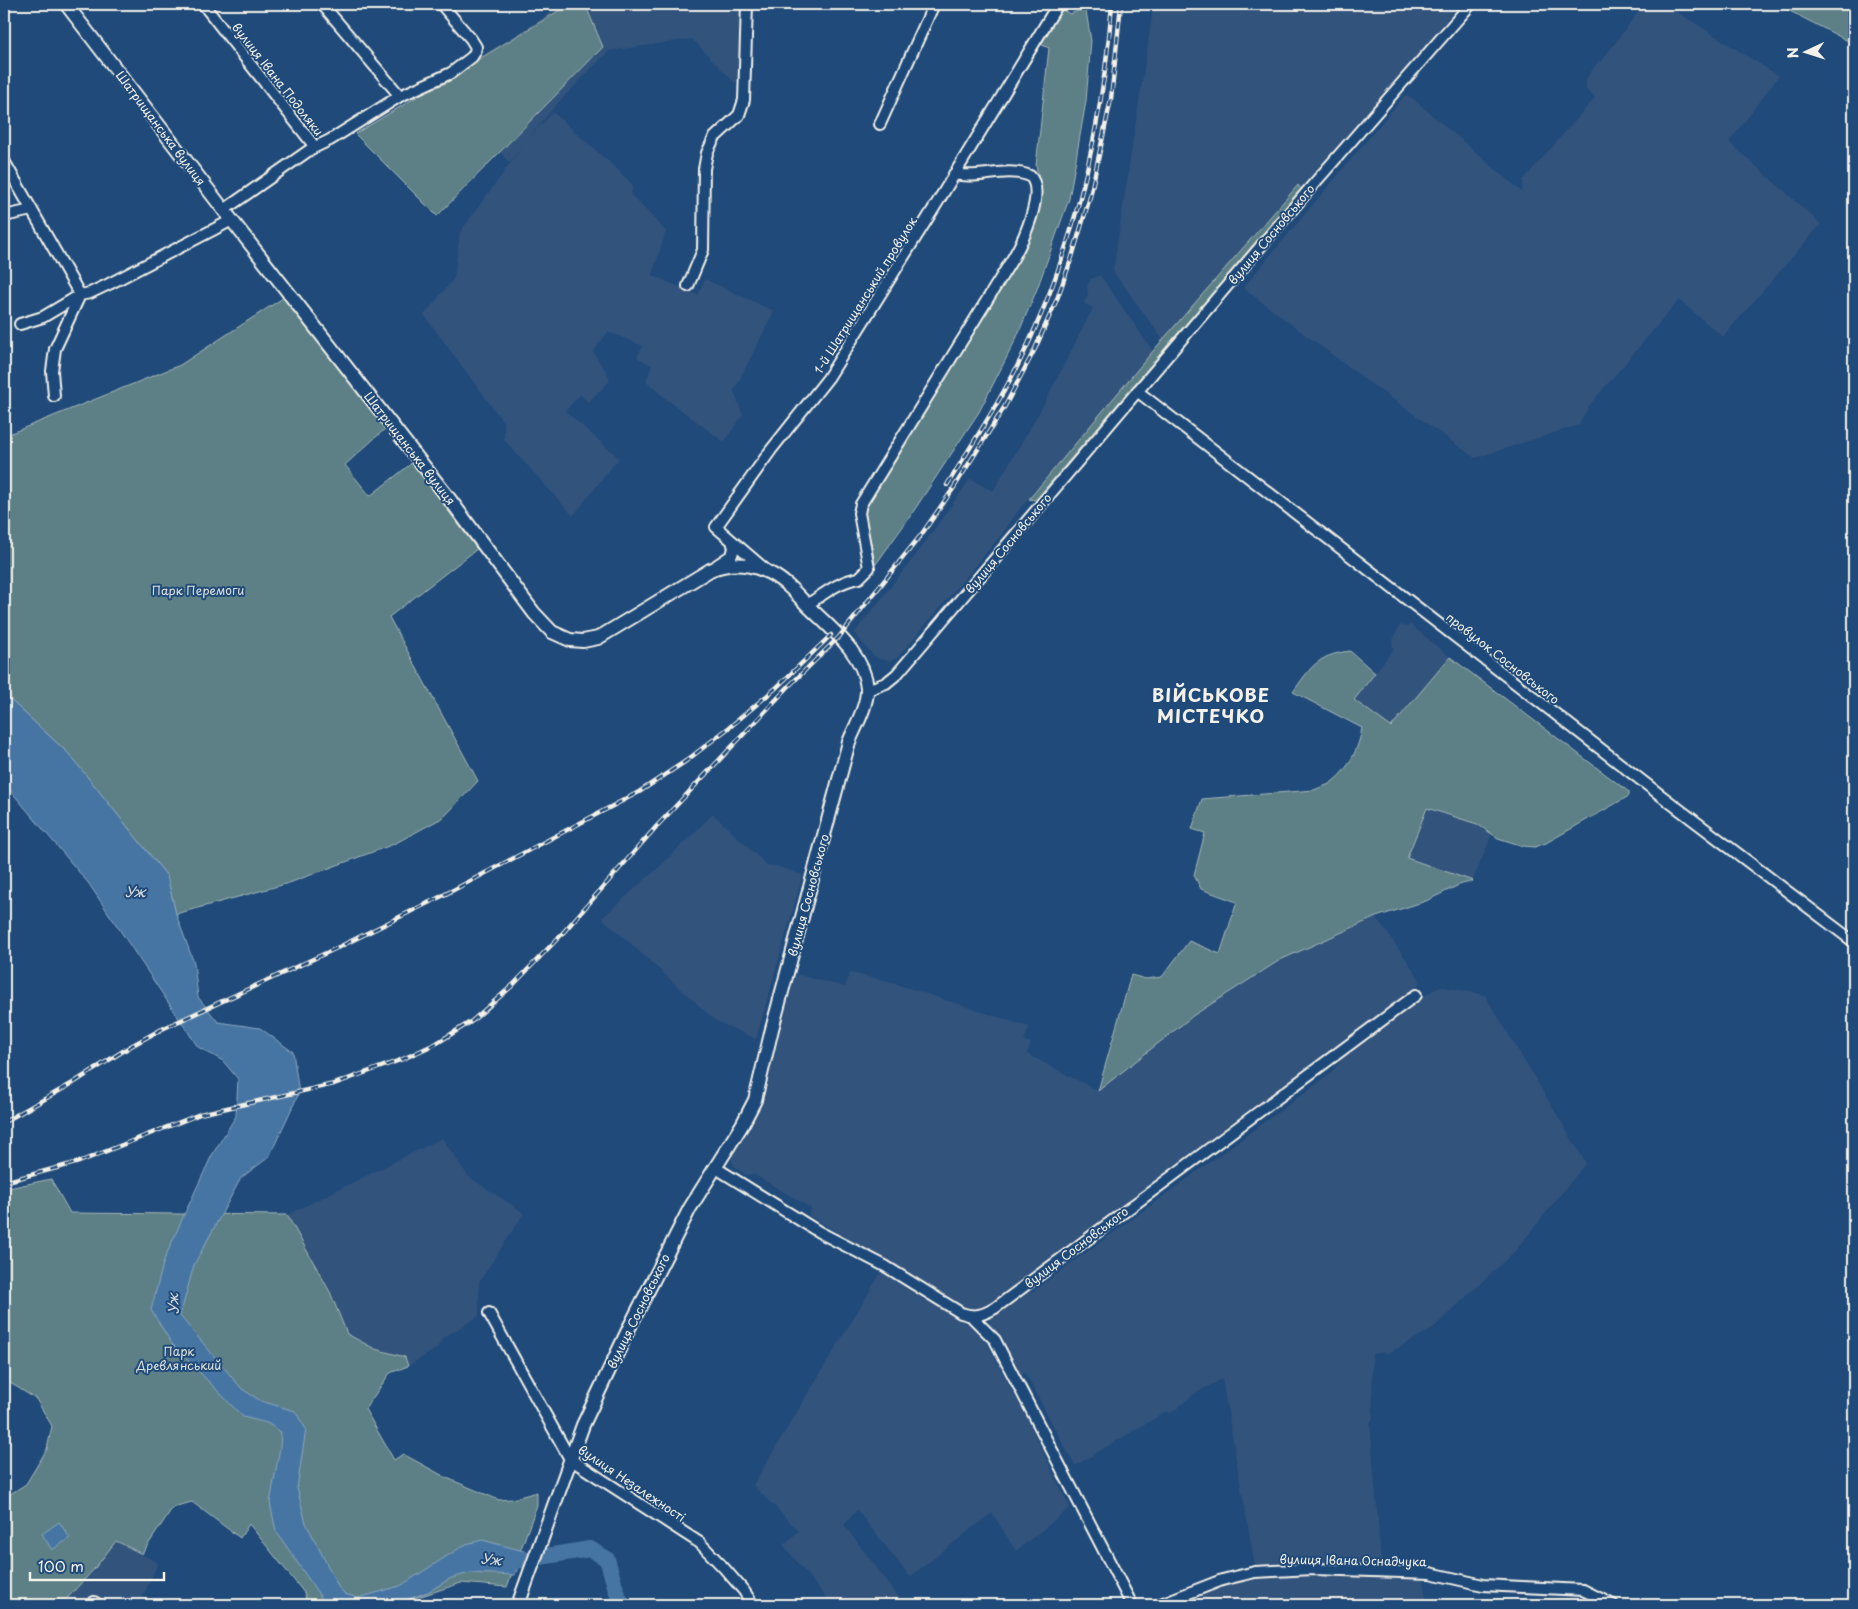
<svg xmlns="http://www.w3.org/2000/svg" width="1858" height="1609" font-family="'Playpen Sans',sans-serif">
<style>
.built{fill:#32537c}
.green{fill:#5c8086;stroke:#a8b8b7}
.water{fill:#4675a3;stroke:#8ca7bf}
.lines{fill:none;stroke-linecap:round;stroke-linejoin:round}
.river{stroke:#4675a3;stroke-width:16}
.minor-casing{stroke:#f4f1e8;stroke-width:14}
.tertiary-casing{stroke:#f4f1e8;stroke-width:16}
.minor{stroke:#1f4a7a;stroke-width:10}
.tertiary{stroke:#1f4a7a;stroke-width:12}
.rail-casing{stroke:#f4f1e8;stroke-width:4.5}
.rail{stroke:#1f4a7a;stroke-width:2.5;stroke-dasharray:8;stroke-linecap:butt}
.labels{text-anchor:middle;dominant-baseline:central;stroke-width:4;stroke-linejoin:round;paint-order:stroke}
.street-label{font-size:12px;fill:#f4f1e8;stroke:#1f4a7a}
.park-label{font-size:12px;fill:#dde0d9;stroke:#1f4a7a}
.water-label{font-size:14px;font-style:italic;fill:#dadede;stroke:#1f4a7a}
.district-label{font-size:18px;font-weight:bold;letter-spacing:1px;fill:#f4f1e8;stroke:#1f4a7a}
</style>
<rect width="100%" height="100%" fill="#1f4a7a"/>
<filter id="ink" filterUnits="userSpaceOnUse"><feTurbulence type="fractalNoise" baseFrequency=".02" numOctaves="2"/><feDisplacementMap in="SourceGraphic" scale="10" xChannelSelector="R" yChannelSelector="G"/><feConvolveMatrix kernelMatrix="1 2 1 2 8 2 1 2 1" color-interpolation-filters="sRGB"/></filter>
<g filter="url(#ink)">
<path class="built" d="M565,4H741L739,76L735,83L692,39L609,51L555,106L528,138L553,112L620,172L633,185L631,195L666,231L652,275L698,295L705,279L774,311L734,391L743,415L724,442L665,398L646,381L652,366L637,357L643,346L608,332L593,352L608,374L610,381L588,402L580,395L565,411L619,458L573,516L504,440V423L424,315L454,278L460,232L522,147L509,163L443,80Z
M1154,4H1458L1439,30L1372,109L1365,115L1301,189L1297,185L1163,340L1113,271Z
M1641,4H1658L1674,10L1779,76L1729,142L1821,224L1723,337L1679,300L1588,407L1579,425L1475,458L1363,378L1243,288L1405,95L1410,96L1522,192L1523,180L1595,98L1586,90V79L1599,60L1601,62L1641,8L1639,7Z
M1100,275L1153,351L1018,511L1003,533L912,641L897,658L890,661L878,659L873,655L854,633L916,555L970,479L993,491L1044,404L1093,308L1084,303L1088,295L1087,286L1091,279Z
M1410,624L1450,657L1391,727L1353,700L1393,650L1392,642L1400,625L1408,627Z
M1427,808L1477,824L1492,834L1473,881L1407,858Z
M713,814L767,865L777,866L803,875L756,1039L716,1021L602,918L658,868Z
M1376,917L1418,976L1420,981L1417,987L1309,1070L986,1307L976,1310L966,1309L953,1302L808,1215L811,1208L753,1174L746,1175L734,1166L732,1162V1154L765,1097L774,1053L796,974L845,987L850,973L884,980L1029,1027L1024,1041L1031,1043L1027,1054L1098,1091L1194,1015L1280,960Z
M1440,986L1485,995L1586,1163L1517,1249L1431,1330L1386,1354L1384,1352L1372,1354L1373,1418L1370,1423L1381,1560L1380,1564L1255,1566L1222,1379L1193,1395L1170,1414L1167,1411L1075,1466L1025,1373L1017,1378L990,1328L989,1322L991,1317L1024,1293L1032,1292L1329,1075L1350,1049L1419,999Z
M442,1138L469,1177L524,1213L479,1282V1316L443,1338L436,1349L408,1366L405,1357L375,1349L347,1334L330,1292L287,1215Z
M883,1269L909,1286L912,1291L927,1301H931L973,1327L986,1341L1027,1418L1070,1508L1016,1551L992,1513L910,1577L857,1510L844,1525L905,1605H832L783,1545L799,1531L753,1485Z
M116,1541L158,1563L139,1605H61L95,1568Z
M1340,1574L1418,1577L1423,1580L1427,1605H1206L1202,1594L1232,1581L1244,1578Z"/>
<path class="green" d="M570,4H585L603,47L437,216L355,134Z
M1776,4H1854V44Z
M1061,9L1070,14L1080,10L1086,11L1091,41L1086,101L1069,199L1037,289L1016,339L979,412L909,518L876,564L871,559L864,515L868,504L901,452L999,287L1036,196L1038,175L1036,166L1049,48L1040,44Z
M1298,185L1301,189L1038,497L1035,500L1029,499L1153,351Z
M286,296L386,428L345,465L370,496L412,463L477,549L389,617L478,781L444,817L394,844L289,883L176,914L167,876L69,754L4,694V436L180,365Z
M1350,651L1375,673L1354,700L1391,727L1450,657L1629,792V796L1546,843L1535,847L1523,846L1498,838L1477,824L1427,808L1407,858L1473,881L1459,885L1426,901L1376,917L1280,960L1194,1015L1098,1091L1131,975L1146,979L1162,977L1189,941L1220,954L1237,902L1201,889L1194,875L1205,833L1192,829L1202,799L1314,790C1320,787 1327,786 1332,782C1349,769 1359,748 1362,728L1293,692C1311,667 1317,655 1350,651Z
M51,1179L70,1213L287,1215L330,1292L347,1334L375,1349L405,1357L408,1366L390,1373L365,1409L394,1460L403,1454L447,1478L499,1500L512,1499L537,1492V1505L507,1587L461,1583L394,1605H314L306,1601L305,1594L249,1524L240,1538L192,1502L173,1507L142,1554L116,1541L95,1568L61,1605H4V1498L26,1484L47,1449L52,1426L36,1399L4,1379V1189Z"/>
<path class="water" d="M4,694L69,754L167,876L176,914L194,963L198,997L218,1022L260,1028L293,1052L299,1093L269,1157L241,1178L194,1265L180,1316L242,1389L261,1401L295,1411L306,1429L297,1488L306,1523L339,1588L345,1594L358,1598L400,1586L466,1544L482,1540L524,1551L515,1575L470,1573L451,1578L428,1592L391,1605H326L276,1531L270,1503L280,1447L281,1432L267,1423L243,1417L172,1344L151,1310L164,1260L184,1215L212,1155L236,1116L238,1079L223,1061L198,1047L89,884L4,783Z
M59,1522L70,1538L52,1550L42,1534Z"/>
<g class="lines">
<path class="river" d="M498,1559L515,1561L590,1549L607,1559L618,1596L623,1605"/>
<defs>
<path id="minor" d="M203,4L315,147
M322,4L400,96
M880,124L934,4
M4,161L80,295L55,349L52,371L54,396
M224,210L311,149L330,140L400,96L451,73L472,57L475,52L476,47L471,39L441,4
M4,216L32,210
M688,286L703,250L704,169L707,153L714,138L739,115L744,100L747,4
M20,324L43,317L80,295L90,293L109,284L232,220
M1137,391L1659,794L1854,942
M717,565L732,555L734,548L732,541
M766,570L716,527L771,450L828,378L934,208L1058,4
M807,605C824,594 839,581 859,578L869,568L859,513L861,504L1013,258C1023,241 1046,192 1030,176C1006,166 978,180 954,174
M867,690L886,683L897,674L1312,186L1471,4
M716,1168L819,1232L885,1266L961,1313C975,1318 983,1315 995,1308L1416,995
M489,1313L570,1459L700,1543L724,1568L744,1591L753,1605
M972,1317L995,1340L1132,1605
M94,1602L99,1605
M1158,1605L1222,1580L1255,1572L1313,1569L1430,1573L1483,1585L1583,1590L1613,1605"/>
<path id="tertiary" d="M66,4L223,209L451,501L534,613L552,632L570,640L583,641L598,638L710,570C727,563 746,563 763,570C781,577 794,591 807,605C830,628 864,653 867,688C868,705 855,727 849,742L772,1029L755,1100L742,1125L690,1208L630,1326L583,1425L518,1605"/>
</defs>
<use href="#minor" class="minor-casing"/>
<use href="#tertiary" class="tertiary-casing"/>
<use href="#minor" class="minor"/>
<use href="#tertiary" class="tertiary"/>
<defs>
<path id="rail" d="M947,485C976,438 1007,391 1030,340C1078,234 1103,119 1112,4
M4,1122L73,1083L131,1046L162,1029L339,947L440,897L639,792L686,761L731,726L776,688L831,635
M4,1182L79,1162L200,1114L334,1084L403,1059L437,1043L472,1021L513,985L561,935L656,827L790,685L839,637L921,535L953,489L1005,406L1035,349L1057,299L1072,257L1090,197L1111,99L1121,4"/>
</defs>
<use href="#rail" class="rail-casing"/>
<use href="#rail" class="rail"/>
</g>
</g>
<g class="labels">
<g class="street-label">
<text transform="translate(278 79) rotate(52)">вулиця Івана Подоляки</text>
<text transform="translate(161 128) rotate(53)">Шатрищанська вулиця</text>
<text transform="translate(1271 234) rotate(-50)">вулиця Сосновського</text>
<text transform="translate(865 295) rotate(-58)">1-й Шатрищанський провулок</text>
<text transform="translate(410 448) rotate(52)">Шатрищанська вулиця</text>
<text transform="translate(1008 543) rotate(-50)">вулиця Сосновського</text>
<text transform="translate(1503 658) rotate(38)">провулок Сосновського</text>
<text transform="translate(808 895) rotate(-75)">вулиця Сосновського</text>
<text transform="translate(1076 1247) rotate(-37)">вулиця Сосновського</text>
<text transform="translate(638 1311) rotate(-64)">вулиця Сосновського</text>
<text transform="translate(632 1483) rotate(34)">вулиця Незалежності</text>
<text transform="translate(1353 1560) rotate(1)">вулиця Івана Оснадчука</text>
</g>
<g class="park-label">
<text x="198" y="590">Парк Перемоги</text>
<text x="179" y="1351">Парк<tspan x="179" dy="14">Древлянський</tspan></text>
</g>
<g class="water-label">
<text x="135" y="891">Уж</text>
<text transform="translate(173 1304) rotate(-92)">Уж</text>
<text transform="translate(491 1559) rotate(5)">Уж</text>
</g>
<g class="district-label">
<text x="1211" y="694">ВІЙСЬКОВЕ<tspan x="1211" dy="21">МІСТЕЧКО</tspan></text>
</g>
</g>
<rect width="1858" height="1609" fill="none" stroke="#1f4a7a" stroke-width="20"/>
<rect x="10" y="10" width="1838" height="1589" fill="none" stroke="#f4f1e8" stroke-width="2" filter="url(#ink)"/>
<g transform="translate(1806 52) rotate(266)" stroke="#1f4a7a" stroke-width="4" paint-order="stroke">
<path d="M0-4L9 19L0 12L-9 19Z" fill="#f4f1e8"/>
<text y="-8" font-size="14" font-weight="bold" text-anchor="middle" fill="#f4f1e8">N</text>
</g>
<path d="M30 1572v8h134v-8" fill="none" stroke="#f4f1e8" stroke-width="2.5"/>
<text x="38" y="1572" font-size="15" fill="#f4f1e8" stroke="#1f4a7a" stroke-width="4" paint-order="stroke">100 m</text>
</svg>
